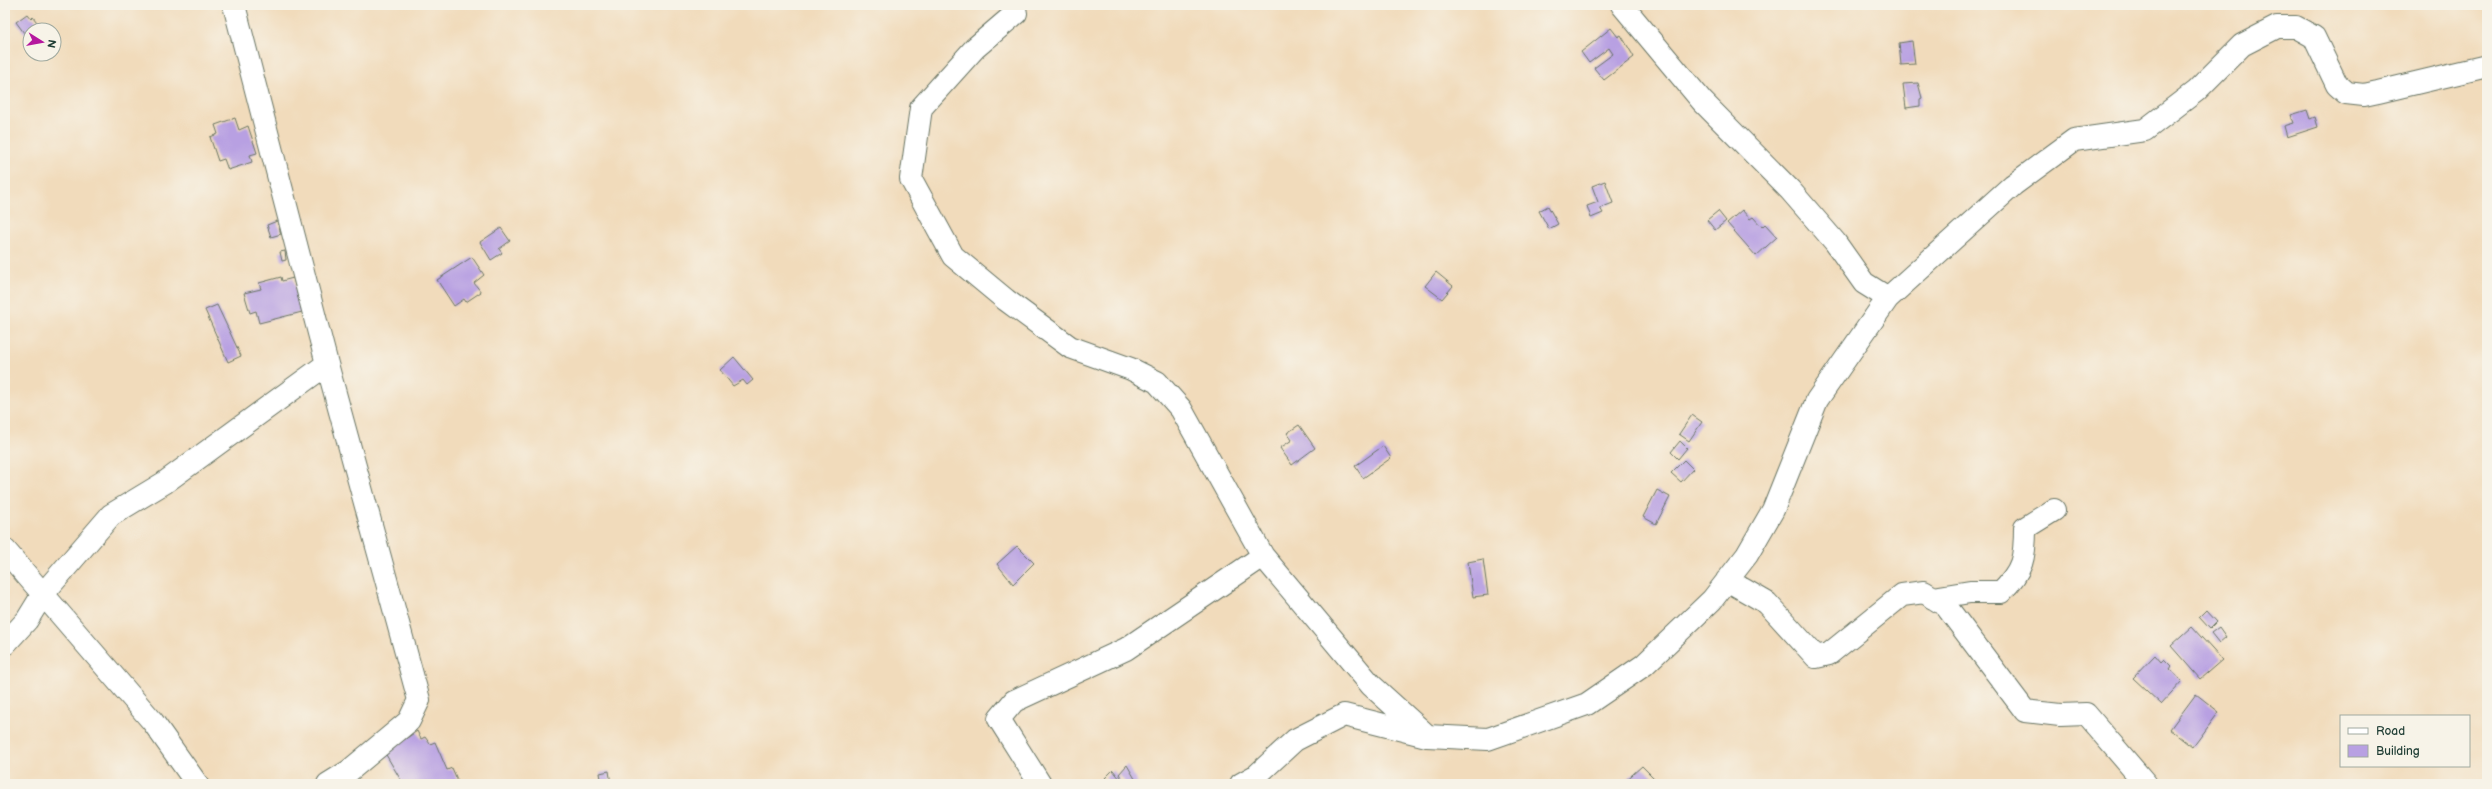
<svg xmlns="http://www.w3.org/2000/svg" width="2492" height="789" font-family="'Balsamiq Sans',sans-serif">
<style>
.building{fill:#b8a0e2}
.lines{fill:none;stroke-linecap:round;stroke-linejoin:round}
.minor-casing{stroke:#687463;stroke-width:24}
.minor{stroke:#fff;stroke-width:22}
</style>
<rect width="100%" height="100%" fill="#f7f3e8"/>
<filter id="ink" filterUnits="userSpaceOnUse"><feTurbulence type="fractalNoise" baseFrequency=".025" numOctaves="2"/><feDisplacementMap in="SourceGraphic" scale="8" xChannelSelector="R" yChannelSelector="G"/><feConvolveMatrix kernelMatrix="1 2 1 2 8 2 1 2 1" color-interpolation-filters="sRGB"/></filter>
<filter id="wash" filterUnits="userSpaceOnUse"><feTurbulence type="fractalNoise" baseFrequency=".012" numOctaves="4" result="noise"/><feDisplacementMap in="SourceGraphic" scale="16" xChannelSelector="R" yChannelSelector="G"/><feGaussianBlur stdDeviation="0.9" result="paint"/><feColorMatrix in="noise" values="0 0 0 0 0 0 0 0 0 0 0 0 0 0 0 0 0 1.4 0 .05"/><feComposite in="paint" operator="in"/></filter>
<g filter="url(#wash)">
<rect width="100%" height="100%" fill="#f1dbbb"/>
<g id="blocks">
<path class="building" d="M27,14L31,19L33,17L43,30H30V41L16,22Z
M1611,28L1618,37L1621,35L1634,57L1604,80L1594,68L1613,54L1609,48L1589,63L1581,52Z
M1912,41L1915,64L1901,65L1899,43Z
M1918,83L1922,98L1920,99V106L1906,108L1903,84Z
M2307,110L2310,119L2315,117L2318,127L2287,137L2284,126L2294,123L2291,115Z
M235,118L239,130L248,126L257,153L250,155L252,162L228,170L224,159L218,161L210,137L218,134L215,125Z
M1605,181L1613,203L1600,208L1603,213L1591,218L1587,206L1598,202L1592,186Z
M1548,206L1558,224L1549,229L1539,211Z
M1742,210L1750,219L1753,217L1762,227L1765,224L1777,237L1756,256L1727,223Z
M1718,211L1726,221L1715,230L1707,220Z
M277,221L281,234L271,237L267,225Z
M501,228L510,241L499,249L502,253L491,260L480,242Z
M285,251L286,260L282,261L280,252Z
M472,257L484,275L474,283L481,292L466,302L464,299L454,306L437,280Z
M1436,272L1453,286L1442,299L1425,286Z
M281,277L282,281L293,278L302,312L259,323L256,311L250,313L244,293L261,289L259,283Z
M217,305L241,356L228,362L205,310Z
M734,357L753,380L747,385L743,380L733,386L720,370Z
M1692,415L1702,422L1689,441L1679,434Z
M1299,425L1315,448L1292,465L1280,448L1292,440L1287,433Z
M1680,441L1687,448L1678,459L1671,452Z
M1383,446L1391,458L1363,478L1355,466Z
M1684,460L1693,469L1681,482L1671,473Z
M1657,490L1670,497L1656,524L1643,517Z
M1017,546L1034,563L1013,584L997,564Z
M1483,559L1488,595L1473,597L1468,562Z
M2206,610L2217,622L2210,629L2199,617Z
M2192,627L2222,660L2200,679L2171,646Z
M2219,627L2226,637L2219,643L2211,633Z
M2155,655L2161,662L2164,659L2171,666L2169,669L2182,681L2161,704L2133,678Z
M2196,694L2219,712L2193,747L2170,729Z
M417,731L421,739L425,737L430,744L435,742L447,770L452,768L459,784H397L402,782L385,753Z
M1127,765L1138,784H1126L1119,774Z
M1642,766L1655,779L1650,784H1624L1623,783Z
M1113,770L1120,779L1116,784H1111L1105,778Z
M609,771L611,784H602L600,773Z"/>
</g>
</g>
<g filter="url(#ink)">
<use href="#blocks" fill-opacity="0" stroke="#687463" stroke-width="1"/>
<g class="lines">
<defs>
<path id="minor" d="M234,5L327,364L419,700L409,721L349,771L328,784
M1622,5L1702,101L1790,190L1835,242L1864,283L1888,298
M1016,13L975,48L921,108L911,179L953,256L1006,300L1070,347L1131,369L1157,382L1181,409L1263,556
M5,550L153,722L197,784
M1727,580L1767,603L1816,657L1829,654L1902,595L1924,592L1946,606L2025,711L2060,715L2086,714L2146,784
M1933,598L1970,592H2001C2023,570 2025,558 2025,528L2054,510
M5,644L27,620L43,594L111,515L164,483L327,364
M1040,784L999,719L1014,701L1126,649L1263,556L1371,685L1424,733
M1241,784L1257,775L1295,740L1344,715L1427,736L1488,739L1587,704L1644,665L1712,600L1747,555L1773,510L1817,400L1888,298L2013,185L2074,140L2145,130L2196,91L2242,45L2277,27H2296L2314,37L2337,85L2346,93L2364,95L2378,92L2487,66"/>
</defs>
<use href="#minor" class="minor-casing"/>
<use href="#minor" class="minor"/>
</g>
</g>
<rect width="2492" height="789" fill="none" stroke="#f7f3e8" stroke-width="20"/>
<rect x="2340" y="715" width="130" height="52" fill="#f7f3e8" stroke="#a1aaa0"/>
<rect x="2348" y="728" width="20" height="6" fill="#ffffff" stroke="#a1aaa0"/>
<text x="2376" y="735" font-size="12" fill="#1f3d34">Road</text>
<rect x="2348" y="745" width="20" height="12" fill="#b8a0e2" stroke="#a1aaa0"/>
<text x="2376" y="755" font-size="12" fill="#1f3d34">Building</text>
<g transform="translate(42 42) rotate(101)"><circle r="19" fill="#f7f3e8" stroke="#a1aaa0"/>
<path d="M0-3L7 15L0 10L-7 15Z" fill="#b5179e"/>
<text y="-6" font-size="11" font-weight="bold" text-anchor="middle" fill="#1f3d34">N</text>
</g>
</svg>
